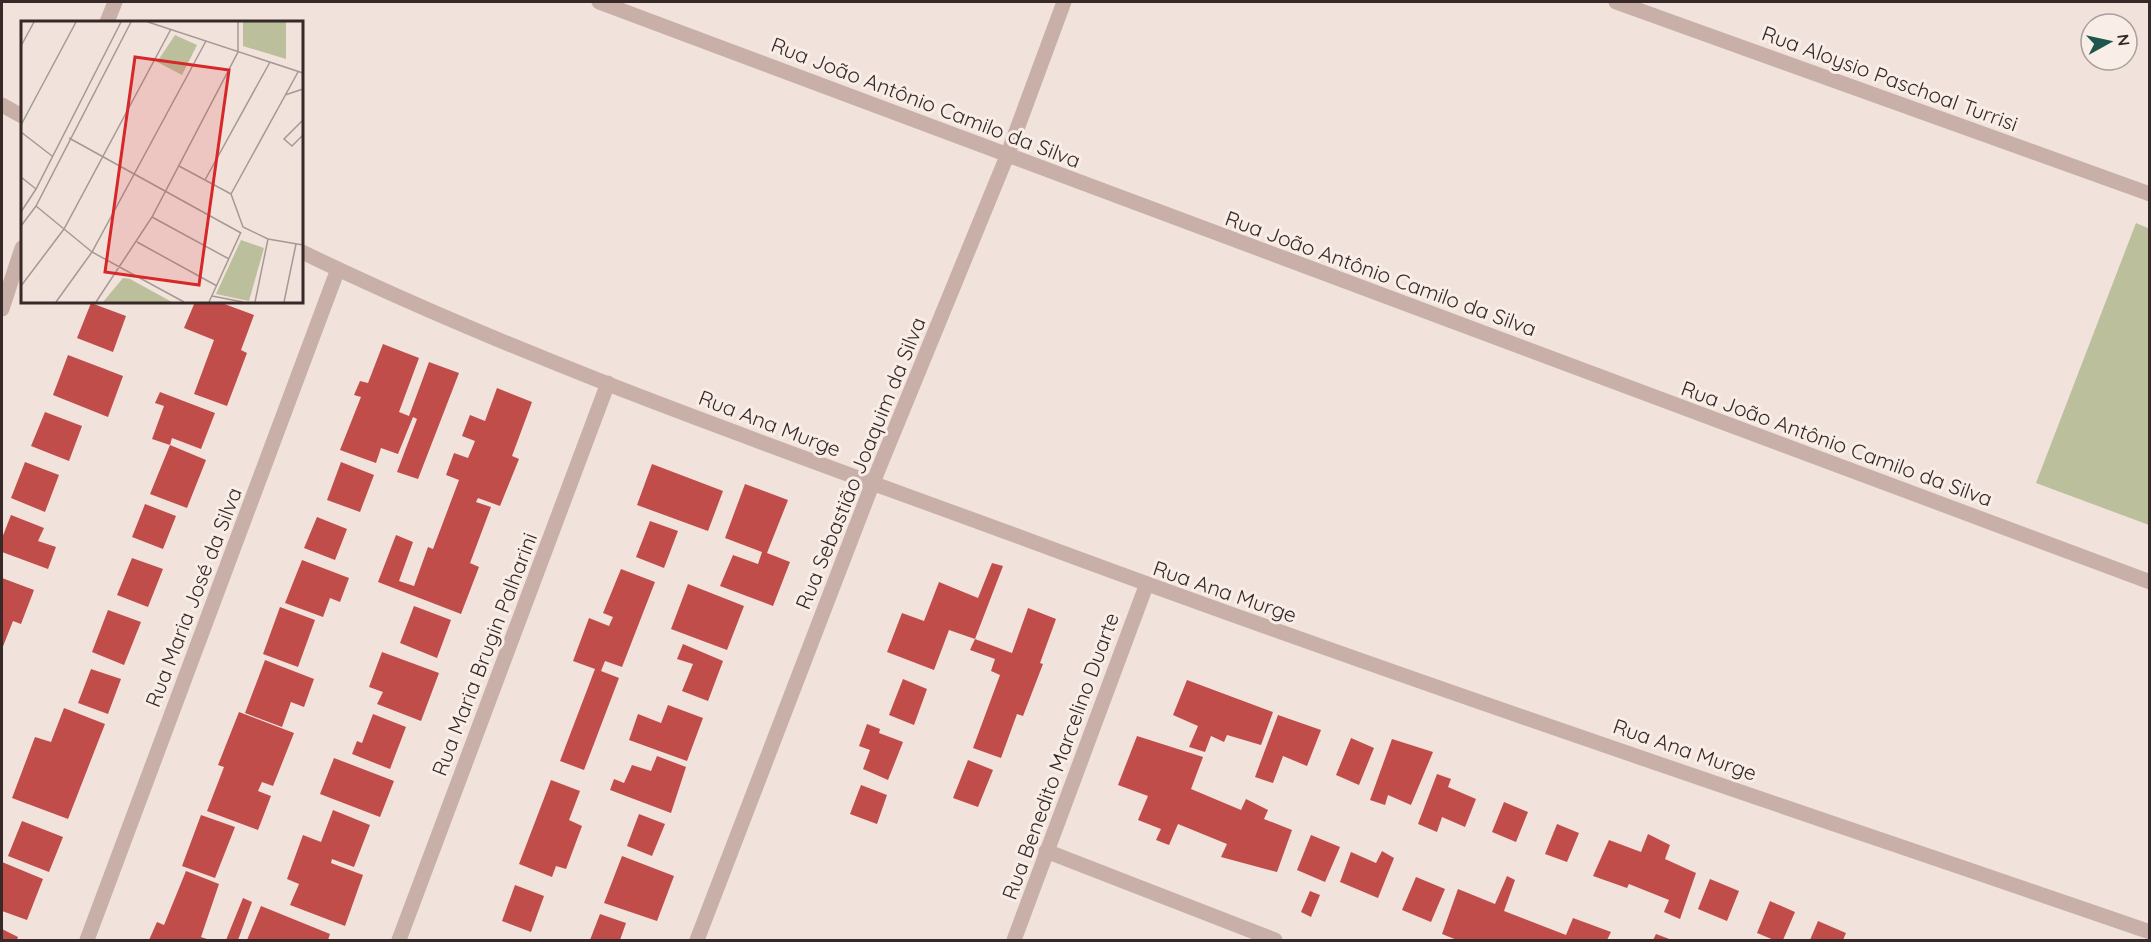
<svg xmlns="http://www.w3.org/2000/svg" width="2151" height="942" font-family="Quicksand,sans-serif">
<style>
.green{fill:#bbbf9c}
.building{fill:#c14d4a}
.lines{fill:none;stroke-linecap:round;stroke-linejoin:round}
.minor{stroke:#c8b0a8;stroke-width:15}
.labels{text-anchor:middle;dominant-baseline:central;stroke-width:6;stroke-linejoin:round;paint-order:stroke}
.street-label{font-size:21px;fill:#362928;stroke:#f9ede8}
.inset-road{fill:none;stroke:#a69894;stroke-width:1.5}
.view{fill:#d62828;fill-opacity:0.15;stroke:#d62828;stroke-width:3}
.inset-edge{fill:none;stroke:#362928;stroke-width:3}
</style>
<rect width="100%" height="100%" fill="#f1e2dc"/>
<path class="green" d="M2136,223L2150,229L2149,525L2036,483Z"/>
<path class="building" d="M195,302H219L254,315L241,350L247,353L227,406L194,394L214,340L184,328Z
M91,303L126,316L113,352L77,338Z
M383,344L419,358L399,412L409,416L429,362L459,373L418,479L397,472L417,419L413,417L398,454L381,448L376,463L340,450L361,397L354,395L360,381L368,383Z
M68,355L123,376L108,417L53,395Z
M497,388L532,402L512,456L519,459L500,506L478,498L476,502L491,507L470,563L479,567L461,614L378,582L396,535L413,542L399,581L414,586L428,547L433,549L459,480L446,475L454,453L468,458L475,441L462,436L470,415L485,421Z
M160,392L215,413L201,449L172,438L170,445L152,439L164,406L155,403Z
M45,412L82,426L69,461L31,446Z
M170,445L206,460L187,508L150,494Z
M25,462L59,475L45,512L11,498Z
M341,462L374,475L360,512L327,500Z
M652,464L723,491L708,531L637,505Z
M745,484L788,500L767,553L790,562L773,606L720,586L733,555L758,564L762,552L725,538Z
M145,504L176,516L163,549L132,537Z
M11,515L44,528L38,541L56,547L48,569L2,552V538Z
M317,517L347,529L335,560L304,548Z
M650,521L678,531L664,568L636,557Z
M132,558L163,569L148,607L117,595Z
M302,560L349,578L340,602L330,598L323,617L285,603Z
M992,563L1003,566L975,639L949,630L934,670L887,652L902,613L924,621L939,582L978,598Z
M621,569L655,582L622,667L605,661L601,671L619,678L584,770L560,761L595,669L573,661L589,618L609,626L613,617L603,613Z
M2,578L34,590L21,624L13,621L2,649Z
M688,584L744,606L727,650L671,629Z
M414,606L451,620L437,658L400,643Z
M280,607L315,620L298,667L263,654Z
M1028,608L1056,619L1040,663L1043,664L1023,716L1017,714L1001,758L973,748L1000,675L991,671L995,659L970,650L975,639L1012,653Z
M108,610L141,622L124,665L92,652Z
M683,644L723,661L708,701L682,691L693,664L677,659Z
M382,652L439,673L421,721L377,704L383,692L369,687Z
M265,660L314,679L304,707L291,702L282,727L245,713Z
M91,669L121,679L108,714L78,703Z
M903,679L927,689L914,725L889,715Z
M1187,680L1273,712L1261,745L1227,735L1224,742L1211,736L1205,752L1189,747L1198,726L1173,715Z
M668,705L703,718L687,761L629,740L638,714L661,723Z
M64,708L105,724L68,819L12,798L35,737L51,742Z
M239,712L294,733L273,786L262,782L258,791L271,796L258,830L207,811L224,767L218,765Z
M373,714L406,727L390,769L352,754L357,741L362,743Z
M1278,715L1321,730L1307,766L1283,756L1273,783L1255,777Z
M867,724L880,729L879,733L903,742L888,780L863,769L870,750L859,746Z
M1137,736L1203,757L1191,789L1241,810L1246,799L1268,810L1264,819L1292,830L1277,872L1221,857L1227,844L1178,824L1169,845L1156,840L1161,829L1138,820L1148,796L1118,785Z
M1351,738L1374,748L1359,785L1336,775Z
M1392,739L1433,752L1411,805L1388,795L1385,805L1370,800Z
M657,756L686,767L671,813L610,790L614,779L624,783L632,765L651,771Z
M334,758L394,781L380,817L320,794Z
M968,760L993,770L978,807L953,798Z
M1437,774L1451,779L1448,787L1476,799L1465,827L1442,817L1437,832L1418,824Z
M551,780L580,791L569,820L582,826L566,869L556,866L552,877L519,864Z
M861,785L887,795L877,824L850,814Z
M1504,802L1528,812L1516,842L1492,832Z
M333,810L370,825L354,867L332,859L331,863L363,875L345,926L290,905L299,884L287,879L303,835L321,842Z
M639,814L665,824L652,856L627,846Z
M201,815L235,827L215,878L182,866Z
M22,821L63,837L49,872L8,856Z
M1557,824L1579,833L1567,862L1545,854Z
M1648,834L1670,845L1665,859L1696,873L1680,919L1664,912L1669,900L1629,884L1627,888L1593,876L1609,840L1641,852Z
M1311,835L1340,847L1325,882L1297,870Z
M1382,851L1394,858L1378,898L1340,882L1351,852L1376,863Z
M622,856L674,876L657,921L604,903Z
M2,862L43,879L27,920L2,911Z
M186,871L219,884L201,937L210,940H149L157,922L164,925Z
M1507,876L1515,880L1504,911L1566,935L1573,918L1611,932L1607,940H1457L1442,934L1458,889L1495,904Z
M1416,877L1445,889L1431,922L1402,910Z
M1710,879L1739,891L1727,921L1698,909Z
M515,885L544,896L531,932L502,921Z
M1310,891L1320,895L1311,917L1301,912Z
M243,898L252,902L238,940H226Z
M1770,901L1795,912L1783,940H1774L1757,933Z
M261,906L330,934L328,940H247Z
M600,914L626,923L620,940H590Z
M1818,921L1846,933L1843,940H1810Z
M2,929L18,937L17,940H2Z
M1656,934L1672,940H1653Z"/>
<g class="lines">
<path class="minor" d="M599,2L2150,582
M1616,2L2150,194
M107,22L115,2
M2,105L22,116
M302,252C536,365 784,450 1028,540C1399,678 1775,803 2150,932
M2,309L22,248
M1046,851L1275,940
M87,940L338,269
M399,940L608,383
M697,940L872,485L1007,156L1064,2
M1014,940L1146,586"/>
</g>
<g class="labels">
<g class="street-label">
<text transform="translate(1890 78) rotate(20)">Rua Aloysio Paschoal Turrisi</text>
<text transform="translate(926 102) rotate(21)">Rua João Antônio Camilo da Silva</text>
<text transform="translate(1381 273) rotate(20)">Rua João Antônio Camilo da Silva</text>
<text transform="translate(770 423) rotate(21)">Rua Ana Murge</text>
<text transform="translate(1837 443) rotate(20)">Rua João Antônio Camilo da Silva</text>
<text transform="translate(860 463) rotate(-68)">Rua Sebastião Joaquim da Silva</text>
<text transform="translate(1225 591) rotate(19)">Rua Ana Murge</text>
<text transform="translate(193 597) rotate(-69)">Rua Maria José da Silva</text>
<text transform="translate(484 654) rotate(-69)">Rua Maria Brugin Palharini</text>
<text transform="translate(1685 749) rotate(19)">Rua Ana Murge</text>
<text transform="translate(1060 756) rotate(-70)">Rua Benedito Marcelino Duarte</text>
</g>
</g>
<g transform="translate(21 21)">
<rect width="282" height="282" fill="#f1e2dc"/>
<path d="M222,1H265V38L222,25ZM154,14L176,24L161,54L136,41ZM220,219L243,227L228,280L195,273ZM102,257L109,258L151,281H82Z" fill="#bbbf9c"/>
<path class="inset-road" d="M127,1L282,52M0,25L13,1M264,74L282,68M282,99L263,118L271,125L282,114M0,104L55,1M0,111L31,135M48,117L220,212M158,145L210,173M0,156L15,168M184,159L249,41M210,173L277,51M210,173L222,206L247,218L282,224M15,185L71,231L163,281M0,191L15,168L100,1M131,196L208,238M0,205L15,185L110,1M116,221L196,265M0,265L43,208L150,8M191,275L222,281M35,281L71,231L185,20M75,281L131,196L217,31V1M188,281L220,211M234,281L247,218M263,281L275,223"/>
<path class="view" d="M114,36L208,49L178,264L84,251Z"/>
<rect width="282" height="282" class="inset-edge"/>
</g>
<rect width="2151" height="942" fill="none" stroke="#362928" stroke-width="6"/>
<g transform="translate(2109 42) rotate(82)"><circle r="28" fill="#f9ede8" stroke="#ab9f9b" stroke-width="1.5"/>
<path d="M0-4.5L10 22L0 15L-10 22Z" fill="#1f554d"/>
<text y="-9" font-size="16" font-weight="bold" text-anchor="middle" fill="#362928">N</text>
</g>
</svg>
